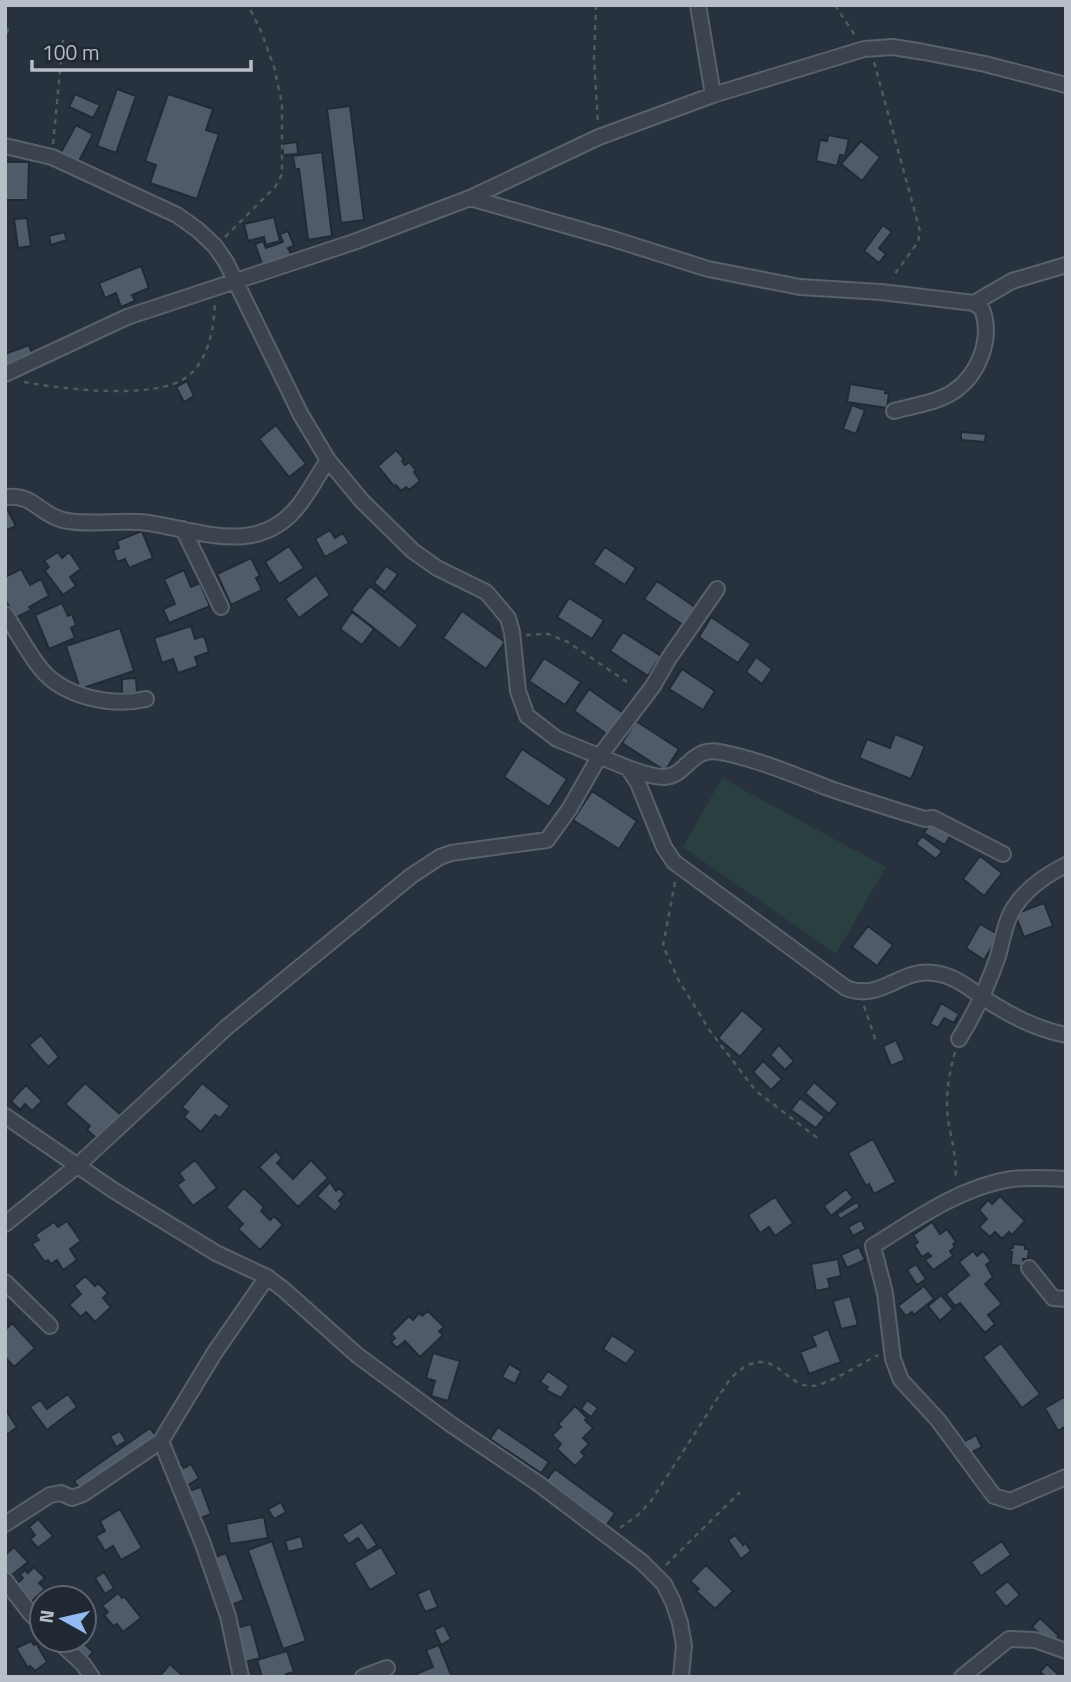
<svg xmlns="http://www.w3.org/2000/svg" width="1071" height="1682" font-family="'Titillium Web',sans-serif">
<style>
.green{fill:#2a3f40}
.building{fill:#505b69;stroke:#212a35;stroke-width:2}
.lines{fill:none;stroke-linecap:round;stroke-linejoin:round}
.minor-casing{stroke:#58616c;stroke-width:18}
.path{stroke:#495c5e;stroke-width:2.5;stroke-dasharray:5 5;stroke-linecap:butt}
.minor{stroke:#3a434e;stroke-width:14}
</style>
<rect width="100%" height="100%" fill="#27323e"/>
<path class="green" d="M722,778L886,867L836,954L683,847Z"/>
<path class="building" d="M117,89L136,96L116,153L97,146Z
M75,94L100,105L93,118L69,107Z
M168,94L213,109L206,130L219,134L197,199L150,183L156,165L145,161Z
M350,106L364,220L341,223L327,109Z
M76,125L93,134L77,165L59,156Z
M828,135L849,139L845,156L840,155L837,166L816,161L820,140L827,141Z
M861,141L880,157L862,181L841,164Z
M297,142L298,154L283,155L282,144Z
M322,152L332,236L308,240L299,169H295L293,156Z
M5,162H29L28,200H5Z
M274,217L280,241L266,245L264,237L248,241L244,224Z
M27,218L31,246L18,248L14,219Z
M883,225L892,232L879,248L886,254L879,263L864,251Z
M288,231L294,246L288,248L292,256L263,267L255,244L263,241L266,248L283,242L280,234Z
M64,232L67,240L51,245L49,236Z
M141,266L149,288L132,295L135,301L121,307L116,293L105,298L99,283Z
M29,345L34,359L5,371V354Z
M187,381L194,396L184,402L176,387Z
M850,384L886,390L885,393L889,394L887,408L847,402Z
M852,405L865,410L856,434L843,429Z
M276,425L306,464L289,477L259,439Z
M961,432L986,434L985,442L961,440Z
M396,450L404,459L402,461L405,465L409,462L416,470L414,472L420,481L409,490L406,487L401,491L396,485L394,486L378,466Z
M5,505L16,526L5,531Z
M330,530L335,538L343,533L349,543L325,557L315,539Z
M142,531L153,558L129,568L125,559L117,562L113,550L119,548L117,541Z
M289,546L304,568L279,584L265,562Z
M605,547L636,568L625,585L593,564Z
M58,552L62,558L69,552L81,569L70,577L76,586L63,595L45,571L49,567L44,561Z
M251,558L260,576L256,578L262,590L231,605L217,574Z
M386,566L398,574L385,592L374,583Z
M21,569L30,585L41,579L49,596L29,607L31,610L15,618L5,599V577Z
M184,570L191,587L200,583L210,606L169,623L163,609L175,604L164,579Z
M316,575L330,595L299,618L285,599Z
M657,581L695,607L683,625L644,599Z
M370,586L418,625L400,649L351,610Z
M569,598L604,620L592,639L557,617Z
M62,603L68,616L72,614L76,625L71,628L75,638L49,649L35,615Z
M462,611L505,642L486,669L443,638Z
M352,612L374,629L362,645L340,629Z
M711,617L751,644L738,663L699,637Z
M191,626L195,639L204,636L209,652L195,657L198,666L178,673L173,659L162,663L154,638Z
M120,628L134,671L80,689L66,646Z
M623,632L661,656L648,676L610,651Z
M756,657L772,669L762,684L746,672Z
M544,658L581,682L565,705L529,681Z
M682,669L715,691L703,710L669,689Z
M136,678L137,693L122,694V679Z
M589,689L623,713L608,735L574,711Z
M636,721L679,749L665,771L622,743Z
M895,734L925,746L911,779L859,758L867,739L890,748Z
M522,749L567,779L549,807L504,777Z
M592,791L637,821L619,849L573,820Z
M931,821L952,833L945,845L924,833Z
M922,836L942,851L936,859L916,844Z
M980,856L1002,873L984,896L963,879Z
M1044,903L1053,926L1024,937L1015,914Z
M980,924L999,935L984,960L966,948Z
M868,926L893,945L877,966L852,947Z
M941,1003L959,1014L954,1023L944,1018L938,1028L930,1024Z
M742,1010L764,1029L740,1057L718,1038Z
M41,1035L59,1057L48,1067L29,1045Z
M896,1040L905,1060L891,1066L883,1046Z
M779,1045L794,1061L785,1070L770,1055Z
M763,1061L782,1079L771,1090L753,1072Z
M814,1082L838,1103L829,1114L805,1093Z
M85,1083L122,1116L100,1141L87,1130L90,1126L65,1104Z
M202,1083L230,1106L220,1118L215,1115L201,1132L184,1117L188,1112L182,1107Z
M26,1085L42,1101L32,1111L25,1104L20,1110L11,1101Z
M800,1098L825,1117L816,1128L791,1110Z
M873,1139L896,1182L874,1194L869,1184L866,1186L848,1153Z
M276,1151L282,1158L277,1163L293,1179L311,1160L328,1178L298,1207L259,1167Z
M195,1160L217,1188L193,1206L177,1185L184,1180L179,1173Z
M330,1182L336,1191L339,1188L345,1194L339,1201L342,1204L335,1212L317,1196Z
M244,1188L264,1207L261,1211L270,1220L274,1216L283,1225L260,1250L238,1229L243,1224L226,1207Z
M846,1189L853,1198L831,1216L824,1206Z
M1000,1196L1025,1221L1012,1235L1009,1232L1002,1239L995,1232L990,1237L979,1227L987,1219L979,1210L988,1200L992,1204Z
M775,1197L793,1223L775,1236L769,1227L760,1233L748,1215Z
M857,1202L860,1207L840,1219L837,1214Z
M861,1220L866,1229L853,1236L848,1227Z
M67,1221L81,1241L70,1249L77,1260L63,1270L57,1260L51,1264L48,1260L45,1262L32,1244L39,1240L35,1235L54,1222L58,1227Z
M932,1222L940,1234L947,1229L956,1242L953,1244L955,1247L950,1251L953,1256L933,1270L925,1260L931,1256L928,1253L922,1257L914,1245L918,1242L913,1235Z
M1013,1244L1025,1245V1249H1029L1028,1259H1023V1266L1011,1265L1012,1252L1010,1251V1248H1013Z
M859,1247L865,1260L847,1268L841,1255Z
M973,1251L977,1256L983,1251L991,1261L986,1265L993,1277L985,1284L1002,1304L988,1315L995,1324L985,1333L960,1303L955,1306L946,1294L969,1275L959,1262Z
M838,1259L841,1276L828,1279L830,1288L816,1291L811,1264Z
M916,1264L926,1279L917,1285L907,1270Z
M85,1276L95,1286L98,1283L108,1293L103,1298L111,1307L95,1322L86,1312L81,1317L69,1305L81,1294L74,1286Z
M924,1286L934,1299L914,1315L912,1312L906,1316L898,1306Z
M941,1295L953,1309L940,1321L928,1306Z
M850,1296L858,1325L841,1329L833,1301Z
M428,1311L444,1327L439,1331L443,1335L420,1357L405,1341L397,1348L391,1342L395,1338L391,1334L409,1316L413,1320L419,1313L422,1316Z
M12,1323L35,1348L14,1367L5,1357V1330Z
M828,1329L841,1362L809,1374L800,1352L816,1346L812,1336Z
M612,1335L636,1351L626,1364L603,1349Z
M1001,1343L1040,1394L1022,1408L983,1357Z
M433,1353L460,1361L448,1401L431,1396L435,1381L426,1378Z
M509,1364L521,1371L515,1384L502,1377Z
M548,1371L569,1386L561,1398L546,1390L548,1387L540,1382Z
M68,1394L77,1407L47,1430L30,1407L40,1400L47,1409Z
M1066,1396V1426L1058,1431L1045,1408Z
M587,1400L598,1408L591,1417L581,1409Z
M575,1406L587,1418L585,1420L593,1428L583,1438L589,1444L581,1452L585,1456L575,1466L557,1449L561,1444L552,1435L561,1427L558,1424Z
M5,1409L17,1427L5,1436Z
M498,1427L549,1462L541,1473L490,1439Z
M150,1428L158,1439L82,1492L74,1481Z
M120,1431L126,1441L116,1447L110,1436Z
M976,1435L982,1447L969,1454L963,1442Z
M191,1464L199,1478L185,1487L174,1469L182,1465L184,1468Z
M555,1469L615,1513L606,1526L545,1482Z
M201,1487L211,1514L196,1520L186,1492Z
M281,1502L286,1512L274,1519L268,1509Z
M120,1509L142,1548L121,1560L113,1546L105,1551L96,1536L105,1531L100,1521Z
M264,1517L268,1538L230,1544L226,1524Z
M38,1519L53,1536L38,1548L30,1539L35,1535L29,1527Z
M362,1522L377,1545L367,1551L358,1538L349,1544L342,1535Z
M735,1535L743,1545L745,1543L751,1551L741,1559L728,1540Z
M301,1536L304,1548L288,1552L285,1541Z
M272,1541L306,1641L283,1649L248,1550Z
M1002,1541L1011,1555L981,1576L971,1562Z
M14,1547L28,1562L7,1579L5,1577V1555Z
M381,1547L397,1574L370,1590L354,1563Z
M226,1553L244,1600L229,1606L210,1559Z
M706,1565L733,1591L715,1609L696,1591L699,1589L690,1581Z
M34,1567L45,1578L39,1583L45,1589L28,1605L12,1588L23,1578L20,1575L25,1570L28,1573Z
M104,1572L114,1588L105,1594L95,1578Z
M1008,1581L1020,1595L1006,1607L994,1592Z
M430,1588L438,1607L425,1612L417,1594Z
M118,1593L122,1598L124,1596L141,1618L123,1632L117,1624L113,1626L104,1615L108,1612L102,1606Z
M1040,1618L1059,1636L1052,1644L1032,1627Z
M251,1624L260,1658L242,1663L233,1629Z
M444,1625L451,1639L441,1645L434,1630Z
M76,1640H80L93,1652L84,1662L68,1648Z
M31,1641L34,1645L36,1643L47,1662L35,1671L30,1666L28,1668L16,1648Z
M439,1645L452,1677H417L416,1674L433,1667L426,1650Z
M287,1651L294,1672L286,1674V1677H262L257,1660Z
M170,1664L184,1677H159Z
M1047,1664L1061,1677H1046L1040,1672Z"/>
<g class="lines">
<defs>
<path id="minor" d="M698,5L713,95
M5,146L52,157L177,215L198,230L215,246L226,262L301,415L328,460L362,501L413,551L437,568L486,592L498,606L508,618L512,632L518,691L527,716L557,739L628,768L638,783L664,847L674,862L846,988C881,1002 900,968 934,973C953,975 966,986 982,997C1007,1014 1036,1029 1066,1035
M470,198L610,238L708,269L800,287L881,292L974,303L982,309C993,338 979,375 953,392C936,403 912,406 894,411
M974,303L1012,281L1066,265
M5,374L127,317L354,242L470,198L599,137L713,95L864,49L893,47L924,52L985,64L1066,85
M5,497C35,494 38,514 63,520C88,526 122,519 149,523C201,531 259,557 299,505C310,491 318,475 328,460
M183,529L221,607
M5,614C17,631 27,652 41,669C64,697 112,707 146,699
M628,768C639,772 652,777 664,777C687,776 691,746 720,752C757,759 792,774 828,788C860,799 892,809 925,819L933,818L1003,854
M959,1039C975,1013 988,986 998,956C1002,942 1004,928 1010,915C1021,892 1044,876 1066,865
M5,1116L113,1190L216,1253L267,1277L283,1289L357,1355L449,1423L539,1484L642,1562L664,1584L673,1602L680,1623L684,1645L681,1677
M1066,1179C1048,1178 1029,1177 1011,1179C961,1187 916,1219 873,1246L885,1293L893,1359L901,1380L938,1420L994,1496L1010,1501L1066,1477
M5,1224L78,1165L227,1027L411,876L440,857L451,853L547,840L570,808L599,757L653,686L669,658L717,589
M1029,1268L1053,1298L1066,1299
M5,1282L50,1326
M161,1441L203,1544L228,1616L241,1677
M5,1524L50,1495L61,1493L72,1498L83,1494L161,1441L215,1352L267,1277
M5,1580L30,1613L42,1625
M57,1640L83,1664L92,1677
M363,1677L387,1668
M962,1677L1009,1639L1035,1640L1066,1651"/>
</defs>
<use href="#minor" class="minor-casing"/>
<path class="path" d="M596,5L594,58L598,123
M835,5L856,37
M5,43L8,28
M874,62L920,231L918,242L892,278
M53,144L63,40
M225,237L275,187L282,174V103L274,67L261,31L248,5
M24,382C61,389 158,401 188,376C209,359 214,328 215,302
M526,635L548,634L568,642L627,682
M675,882L663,946L679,981L710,1031L756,1091L820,1140
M864,1006L877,1044
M955,1052C949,1074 945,1097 948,1119C951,1140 958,1160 955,1181
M620,1528L638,1515L651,1501L730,1379C773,1336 784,1389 813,1386C827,1385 864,1362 878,1355
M666,1565L740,1492"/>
<use href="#minor" class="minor"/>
</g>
<rect width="1071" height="1682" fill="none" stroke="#b7bfc9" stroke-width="14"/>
<g transform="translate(63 1619) rotate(278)"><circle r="33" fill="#1f2833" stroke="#5c646f" stroke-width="2"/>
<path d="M0-5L12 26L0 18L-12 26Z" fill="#93bbf2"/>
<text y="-10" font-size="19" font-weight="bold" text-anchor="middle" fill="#b7bfc9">N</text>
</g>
<path d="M32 60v10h219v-10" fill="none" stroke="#b7bfc9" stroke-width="3.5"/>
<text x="42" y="60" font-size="21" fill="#b7bfc9" stroke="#1f2833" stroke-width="5" paint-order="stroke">100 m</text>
</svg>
